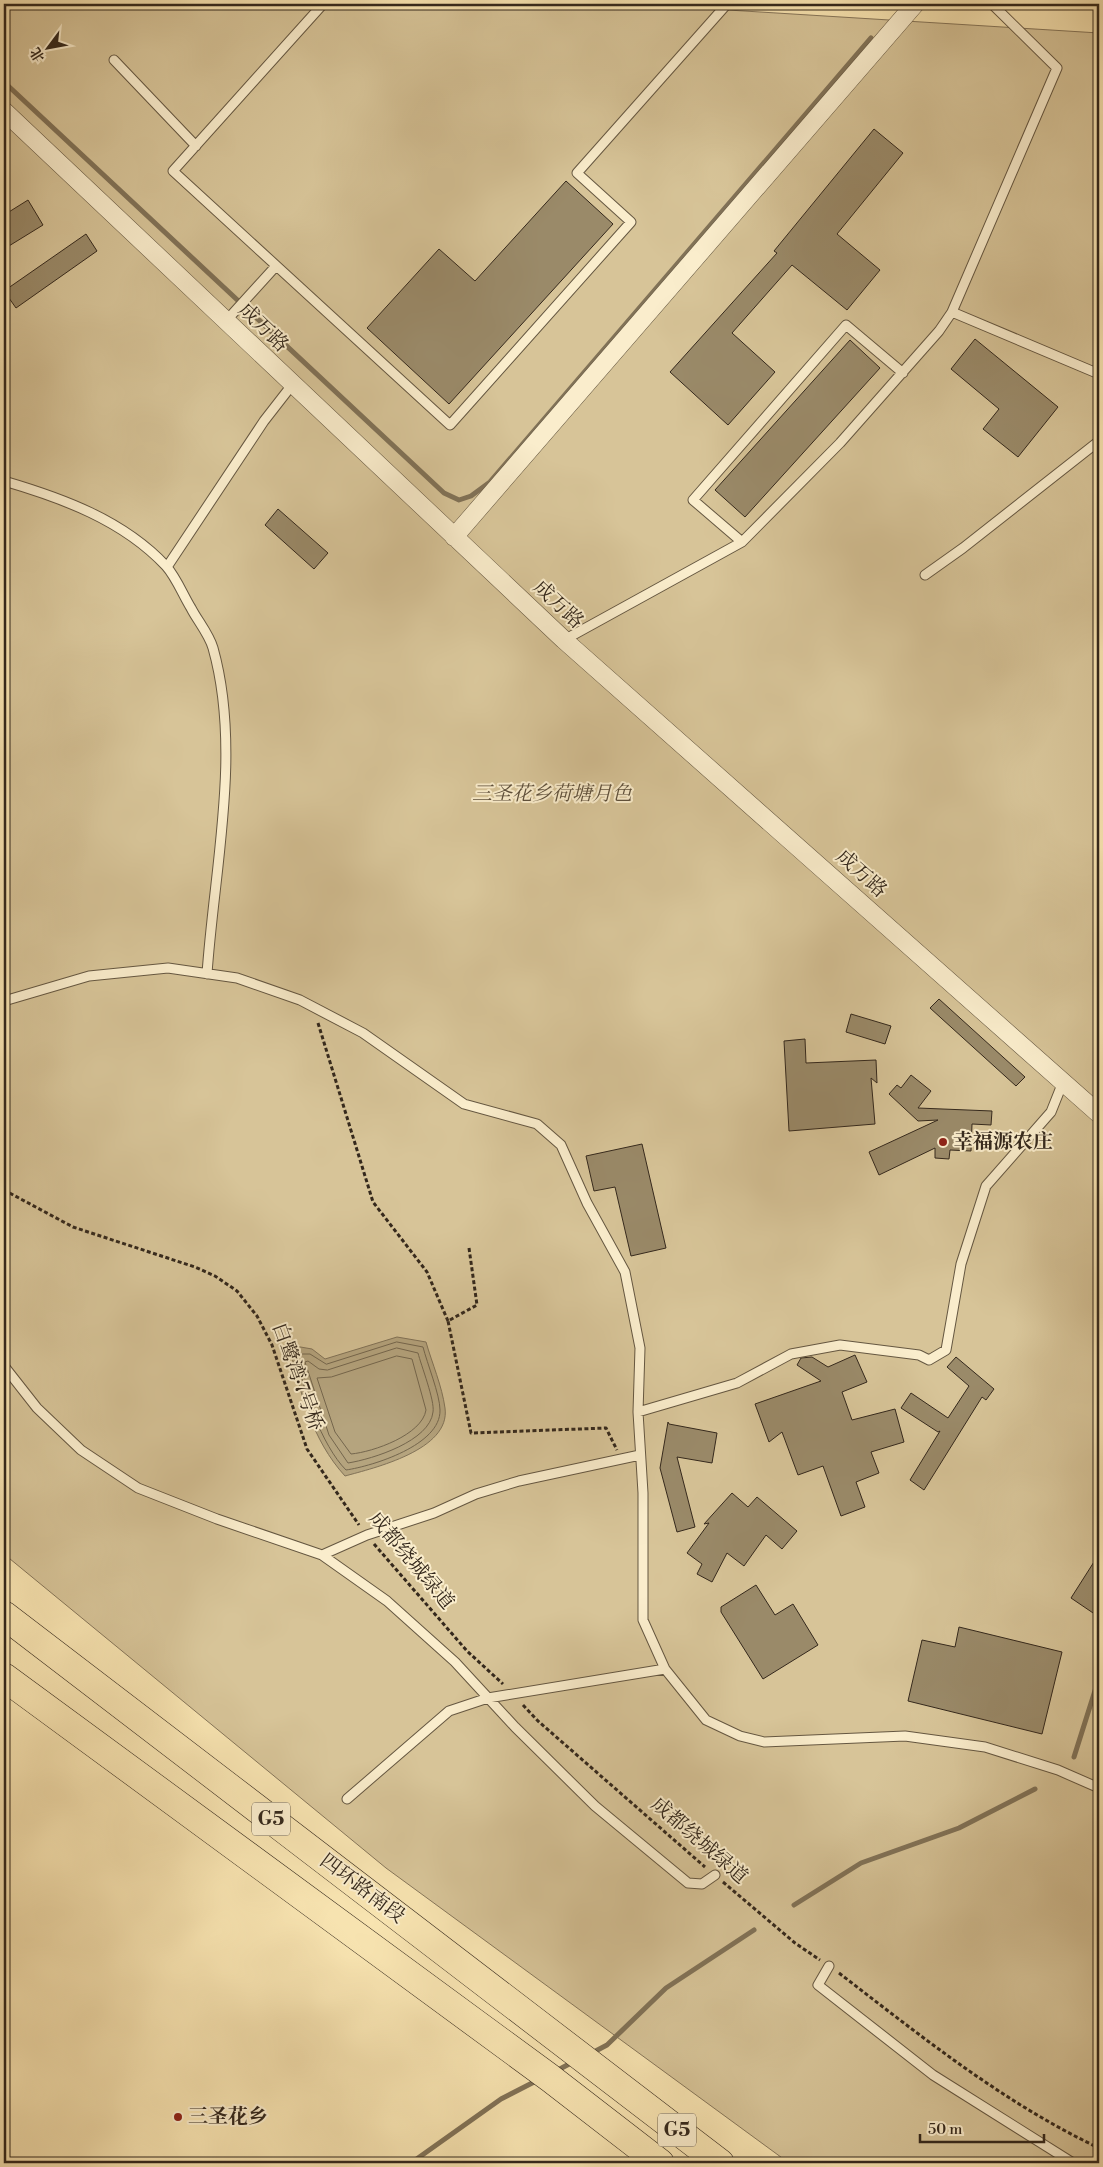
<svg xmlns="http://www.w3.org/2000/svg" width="1103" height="2167" font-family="'Libre Bodoni','Noto Serif SC',serif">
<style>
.green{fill:#d7c498;stroke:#86765a}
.water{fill:#b5a47e;stroke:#817257}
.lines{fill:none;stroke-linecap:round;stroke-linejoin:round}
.shore{stroke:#74664d;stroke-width:1}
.stream{stroke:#817257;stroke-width:5}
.building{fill:#9a8a69;stroke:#34281c}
.lane-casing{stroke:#655741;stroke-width:11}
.street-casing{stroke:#655741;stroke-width:19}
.highway-casing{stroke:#34281c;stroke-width:29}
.path{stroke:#34281c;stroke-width:3;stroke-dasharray:4 2.5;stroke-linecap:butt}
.lane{stroke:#faedcc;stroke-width:9}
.street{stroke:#faedcc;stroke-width:18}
.highway{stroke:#f8e4b1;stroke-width:28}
.poi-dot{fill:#8f2418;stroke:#faedcc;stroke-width:2}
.labels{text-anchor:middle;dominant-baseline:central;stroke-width:4;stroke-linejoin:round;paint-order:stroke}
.shield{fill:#faedcc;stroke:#6f6351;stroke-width:1}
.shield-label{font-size:19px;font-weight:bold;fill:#34281c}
.street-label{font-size:20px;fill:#34281c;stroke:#faedcc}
.park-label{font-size:20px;font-style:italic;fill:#5d4f3b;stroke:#faedcc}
.poi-label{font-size:20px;font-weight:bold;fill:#34281c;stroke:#faedcc;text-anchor:start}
</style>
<rect width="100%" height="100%" fill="#f8e4b1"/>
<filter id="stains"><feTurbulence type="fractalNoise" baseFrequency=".004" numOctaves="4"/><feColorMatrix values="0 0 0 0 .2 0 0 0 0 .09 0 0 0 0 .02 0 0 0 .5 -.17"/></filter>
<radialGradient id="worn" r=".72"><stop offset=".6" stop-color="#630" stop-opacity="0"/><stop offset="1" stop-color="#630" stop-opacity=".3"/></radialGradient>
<path class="green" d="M4,4H631L1099,33V2163H789L386,1868L4,1554Z"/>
<path class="water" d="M397,1337L426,1342C432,1363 442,1386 445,1408C451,1450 374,1468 345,1476C312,1440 300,1392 289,1345L312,1349L325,1359Z"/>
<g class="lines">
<path class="shore" d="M397,1342L423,1347C427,1363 440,1395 440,1410C441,1445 373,1466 346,1470C322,1446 301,1387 297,1354H310L326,1364Z
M397,1348L418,1353C421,1365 435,1401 433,1412C430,1441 373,1459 348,1463L329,1435L305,1362L308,1361L319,1369L327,1370Z
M397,1356L412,1359L426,1410C422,1435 373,1452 351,1454L335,1432L317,1378L331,1377Z"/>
<path class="stream" d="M4,82L444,493L459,500L471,496L490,482L871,38
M1074,1757L1099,1678
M794,1905L861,1863L959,1828L1035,1789
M590,2054L607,2045L666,1988L754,1930
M556,2071L573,2062
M411,2163L501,2099L538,2080"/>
</g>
<path class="building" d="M874,129L903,153L837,234L880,270L847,310L792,265L732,333L775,372L728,425L670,372L777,253L774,251Z
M566,181L613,224L449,404L367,328L439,249L475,281Z
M28,200L43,225L4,249V215Z
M86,234L97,251L16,308L4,291Z
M975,339L1058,407L1018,457L983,429L999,409L951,369Z
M850,340L880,368L745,517L715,490Z
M278,509L328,553L314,569L265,525Z
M939,999L1025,1077L1016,1086L930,1008Z
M851,1014L891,1026L885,1044L846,1032Z
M805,1039L806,1063L876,1060L877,1083L871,1078L875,1124L789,1131L784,1041Z
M911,1075L931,1091L918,1108L992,1111L991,1125L972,1124L971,1151L950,1150L949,1159L935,1158V1148L879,1175L869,1152L938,1120L918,1121L889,1094L897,1085L901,1088Z
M642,1144L666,1248L631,1256L615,1187L594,1191L586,1156Z
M855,1355L867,1382L842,1392L852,1420L895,1409L904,1442L871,1452L879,1473L856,1482L865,1507L841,1516L823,1466L798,1475L782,1432L769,1442L755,1404L821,1381L797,1365L801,1358L812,1357L828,1367Z
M956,1357L994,1389L986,1400L982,1397L924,1490L910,1480L940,1431L938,1432L901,1408L911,1393L948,1418L969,1386L947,1367Z
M668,1422L669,1424L717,1433L712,1463L677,1457L695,1527L677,1532L660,1468Z
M732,1493L748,1507L757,1497L797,1531L782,1549L766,1535L744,1566L727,1553L712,1582L697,1574L702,1564L687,1553L709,1523L704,1524Z
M1099,1554V1617L1071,1598Z
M756,1585L775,1615L793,1604L818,1645L763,1679L721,1612V1607Z
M959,1627L1062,1652L1042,1734L908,1701L922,1640L955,1647Z"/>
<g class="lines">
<defs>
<path id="lane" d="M323,4L173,171L450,425L631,222L577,173L727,4
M114,60L196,146
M952,312L1099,374
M226,321L276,266
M4,481C62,498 123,520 166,566C176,577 183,595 191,608C197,620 209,634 213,648C242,751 214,869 207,974
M742,542L693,500L846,325L903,373
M167,567L264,421L292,385
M925,575L963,548L1099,441
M564,640L742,542L840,443L939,331L952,312L1057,68L992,4
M4,1001L89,976L168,968L237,978L300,1000L363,1033L464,1104L537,1124L561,1145L587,1203L625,1272L640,1348L638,1412L643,1493V1620L665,1669L706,1720L740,1736L764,1742L905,1736L985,1747L1058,1770L1099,1788
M4,1366L37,1408L81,1450L138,1488L217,1519L322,1555L387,1601L455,1662L515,1727L595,1806L688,1883L702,1884L715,1875
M638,1412L737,1383L791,1354L840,1345L919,1355L929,1360L946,1350L961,1264L986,1186L1051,1112L1063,1082
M322,1555L367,1535L434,1513L476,1494L519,1481L640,1455
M347,1799L449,1711L488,1698L665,1669
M829,1966L818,1985L933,2075L1073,2163"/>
<path id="street" d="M4,111L564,640L1099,1114
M454,537L915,4"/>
<path id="highway" d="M4,1615L720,2163
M4,1677L550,2078L660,2163"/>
</defs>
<use href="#lane" class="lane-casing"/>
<use href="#street" class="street-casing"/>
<use href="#highway" class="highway-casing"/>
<path class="path" d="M318,1023L373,1202L427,1272L448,1321
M4,1190L73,1227L195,1267L215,1276L237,1291L257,1316L272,1345L307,1449L359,1525
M469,1248L477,1305L448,1321L471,1433L606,1428L617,1450
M374,1544L467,1651L503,1684
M523,1705L538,1721L705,1867
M723,1882L795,1943L820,1960
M839,1973C922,2037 1004,2103 1099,2148"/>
<use href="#lane" class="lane"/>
<use href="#street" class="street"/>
<use href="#highway" class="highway"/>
</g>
<g class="poi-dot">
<circle cx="943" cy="1142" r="5"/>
<circle cx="178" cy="2117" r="5"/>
</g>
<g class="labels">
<g class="shield">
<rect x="252" y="1802.5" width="38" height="33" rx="4"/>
<rect x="658" y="2113.5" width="38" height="33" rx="4"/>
</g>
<g class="shield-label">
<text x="271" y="1819">G5</text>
<text x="677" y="2130">G5</text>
</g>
<g class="street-label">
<text transform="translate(263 328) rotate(44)">成万路</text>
<text transform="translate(558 605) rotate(43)">成万路</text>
<text transform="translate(861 874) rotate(42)">成万路</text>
<text transform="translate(297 1377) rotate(70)">白鹭湾·7号桥</text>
<text transform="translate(411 1561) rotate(50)">成都绕城绿道</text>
<text transform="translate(699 1841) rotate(41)">成都绕城绿道</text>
<text transform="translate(362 1889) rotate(37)">四环路南段</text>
</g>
<g class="park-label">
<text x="552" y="794">三圣花乡荷塘月色</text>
</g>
<g class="poi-label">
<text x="953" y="1142">幸福源农庄</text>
<text x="188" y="2117">三圣花乡</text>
</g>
</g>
<rect width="1103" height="2167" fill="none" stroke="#f8e4b1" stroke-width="20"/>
<rect x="5" y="5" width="1093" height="2157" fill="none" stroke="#34281c" stroke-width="2.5"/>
<rect x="10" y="10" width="1083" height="2147" fill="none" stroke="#34281c"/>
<g transform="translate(48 48) rotate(238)" stroke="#faedcc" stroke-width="4" paint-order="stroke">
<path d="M0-4L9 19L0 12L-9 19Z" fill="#34281c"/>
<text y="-8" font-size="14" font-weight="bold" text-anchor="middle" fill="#34281c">北</text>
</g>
<path d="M920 2134v8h124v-8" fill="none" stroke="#34281c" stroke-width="2.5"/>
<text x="928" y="2134" font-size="15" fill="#34281c" stroke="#faedcc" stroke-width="4" paint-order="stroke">50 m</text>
<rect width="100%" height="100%" filter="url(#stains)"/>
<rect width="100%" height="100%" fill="url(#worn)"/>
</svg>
